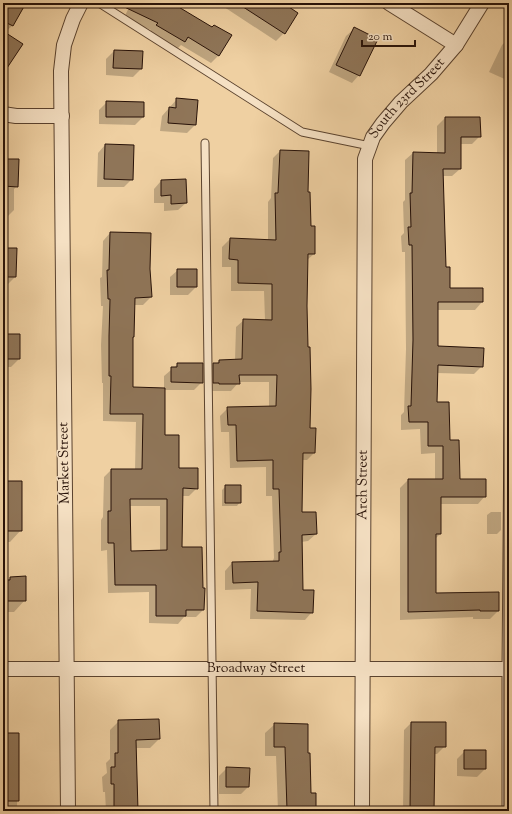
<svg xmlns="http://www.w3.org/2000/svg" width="512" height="814" font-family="'Sorts Mill Goudy',serif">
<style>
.shadow{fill:#0003;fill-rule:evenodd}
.building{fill:#8f7558;stroke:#281208;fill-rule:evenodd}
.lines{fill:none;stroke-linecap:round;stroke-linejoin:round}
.lane-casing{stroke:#5a422e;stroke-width:9}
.street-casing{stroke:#5a422e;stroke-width:16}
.lane{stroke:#f5e0c3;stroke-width:7}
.street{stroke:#f5e0c3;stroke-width:14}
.labels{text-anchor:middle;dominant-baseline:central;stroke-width:3;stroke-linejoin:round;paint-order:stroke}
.street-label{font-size:14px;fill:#281208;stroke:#f5e0c3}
</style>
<rect width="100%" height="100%" fill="#efd0a2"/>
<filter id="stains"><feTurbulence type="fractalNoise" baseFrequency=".005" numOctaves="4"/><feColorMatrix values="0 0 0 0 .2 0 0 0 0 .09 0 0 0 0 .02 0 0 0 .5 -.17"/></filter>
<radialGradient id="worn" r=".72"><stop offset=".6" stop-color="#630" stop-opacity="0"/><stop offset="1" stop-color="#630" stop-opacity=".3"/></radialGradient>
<path class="shadow" d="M8,3H25L12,26L4,33H3V11Z
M131,3H170L219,55L211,63L181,45L176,50L149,33L151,30L124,18Z
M218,3H281L284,33L276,41Z
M354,29L359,75L352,83L329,72L346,36Z
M509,38V81L489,72L502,45Z
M114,51L141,69L133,77L106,75V59Z
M177,99L195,125L187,133L160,131L162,116Z
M107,102L143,117L135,125L99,124V110Z
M445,118L480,136L472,144H460V169L452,176H442L445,268L449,289H482V302L475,310H437V347L482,366L474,374L437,373L436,403L449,441L459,480L485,496L478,504H440V534L435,539V594L498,593V611L490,619H473V617L400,620V488L408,480H435V453L421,454L420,429L401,430V415L404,412L406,349L405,252H402L401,236L404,233L403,202L405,200V160L413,153H437V126Z
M105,145L132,179L124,187H97L98,153Z
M280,151L307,193L314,254L307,260L306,306L309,429L314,453L307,460H302L301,513L316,534L308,541L301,542L302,591L312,612L305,620L250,619L251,589L225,590V571L232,563H272L274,558L272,496H266V467L230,468L229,432H221L220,416L228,408L269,407V382H239L231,391H212L206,372L213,364H216L219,361L235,360L236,327L244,320H265L264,291H231V267H222V247L230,239L268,241V202L271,198L273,158Z
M3,160L17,186L14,189V210L6,218L3,217Z
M161,181L186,203L178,210L164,211V203H154V189Z
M110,233L149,269L151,297L143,305H134L132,338V388L164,389V376L178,364L202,382L194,390H164V436L178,469L197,488L189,496H182L181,548L203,610L196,617H184L178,624L149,623V592L108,593L107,550L101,551V520L103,517L104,477L111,470H135L136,422L103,421V383H102L101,345L103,306H101L100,278L102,277L103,241ZM129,506H160V551L130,552Z
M3,249L15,277L8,284H3Z
M178,270L196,287L188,295H170V277Z
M3,335L19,359L11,367H3Z
M3,482L21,530L10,542H3Z
M226,486L240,502L237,506H222V490Z
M491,512H501V530L497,534H487V515Z
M10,578L25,600L14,612H3V581H7Z
M119,721L159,739L150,748H136L137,811H106L105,792H103L102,777L107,773L106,763L110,759V730Z
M411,723L445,746L437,754H434L433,811H403L404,730Z
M275,724L307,754L310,794L315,811H278L276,756H265V733Z
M3,734H18L17,811H3Z
M465,751L485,769L477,777L457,776V759Z
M227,768L248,787L241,794H219V776Z
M180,807L201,808V811H176Z"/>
<path class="building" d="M10,3H26L13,26L3,21V16Z
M116,3H172L212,27L214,25L232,35L219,56L188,37L185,42L156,25L158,23Z
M237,3H283L298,13L285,34Z
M354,27L378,39L360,76L336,65Z
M3,31L23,44L3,74Z
M114,50L143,51L142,69L113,68Z
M176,98L198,100L196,125L168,123L169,107L176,108Z
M106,101L144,102V117H106Z
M445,117H480L481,137H461V169H443L446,267H450V288H483V302H438V346L484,348L483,367L438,365L437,402H449L450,440H459L460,479H486V497H441V534H436V593L499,592V611H480V610L408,612V479H443V446H428V422H409L408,406H411L413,340L412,245H409L408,227H411L410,193H412L413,152L445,153Z
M105,144L134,145L133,180L104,179Z
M280,150L309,151L308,192H310L311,226H315V254H308L307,306L308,347H310L311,389L310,428H316L315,453H303L302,512H316L317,534L302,535L303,590H314L313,613L257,611L258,582L233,583L232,562L279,561V552H281L279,489H273V460L237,461L236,425H228L227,407L276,406L277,375H239L240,384H219V383H213V363H219V360L242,359L243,319L272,320V284L238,283V260L229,259L230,238L276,240L275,193H278Z
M3,159H19L18,187L3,186Z
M186,179L187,203L171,204V195L161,196V180Z
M110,232L151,233L150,269L152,297L135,298L134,337H133V387L165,388V435H179V468H198V489L183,488L182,547H202L203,588H205L204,610H186V616H156V585H115L114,543H108V511H111V469H142L143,414H110L111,376H109V336L110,299H108L107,270H109ZM130,499H167V550L131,551Z
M3,248H17L16,277H3Z
M177,269H197V287H177Z
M3,334H20V359H3Z
M177,363H203V383L171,382V367H177Z
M3,481H22V531H3Z
M225,485H241V503H225Z
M26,576V601H3V580H10V577Z
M159,719L160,739L136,740L138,811H114V784H111V767H115V753H118V720Z
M411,722H446V747H435L434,811H410Z
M274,723L308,724V753H310L311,793H316V811H292V810H287L285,747H274Z
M3,733H19V801H3Z
M464,750H486V769H464Z
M226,767L250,768L249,787H226Z"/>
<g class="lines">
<defs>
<path id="lane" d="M99,3L302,132L370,146
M205,143L214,811
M506,811V669L509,309"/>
<g id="street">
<path d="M389,3L456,45"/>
<path d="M3,114L16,116H62"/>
<path id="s1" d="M3,669H509"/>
<path d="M68,811L61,71L64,45L73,19L81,3"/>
<path id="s2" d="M362,811L365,159L373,137L383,123L401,102L431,74L456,45L482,3"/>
</g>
</defs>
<use href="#lane" class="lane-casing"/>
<use href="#street" class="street-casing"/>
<use href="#lane" class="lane"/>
<use href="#street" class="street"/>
</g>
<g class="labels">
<g class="street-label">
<text stroke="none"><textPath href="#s2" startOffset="727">South 23rd Street</textPath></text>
<text transform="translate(65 463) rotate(-91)">Market Street</text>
<text stroke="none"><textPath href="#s2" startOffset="326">Arch Street</textPath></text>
<text stroke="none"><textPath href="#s1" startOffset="253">Broadway Street</textPath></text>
</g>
</g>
<rect width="512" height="814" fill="none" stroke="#efd0a2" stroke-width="16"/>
<rect x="4" y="4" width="504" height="806" fill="none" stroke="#281208" stroke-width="2"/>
<rect x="8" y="8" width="496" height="798" fill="none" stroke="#281208"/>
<path d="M362 40v6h53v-6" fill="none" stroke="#281208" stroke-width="2"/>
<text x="368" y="40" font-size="12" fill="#281208" stroke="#f5e0c3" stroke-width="3" paint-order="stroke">20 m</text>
<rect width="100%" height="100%" filter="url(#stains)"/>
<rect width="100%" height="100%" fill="url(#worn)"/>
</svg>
